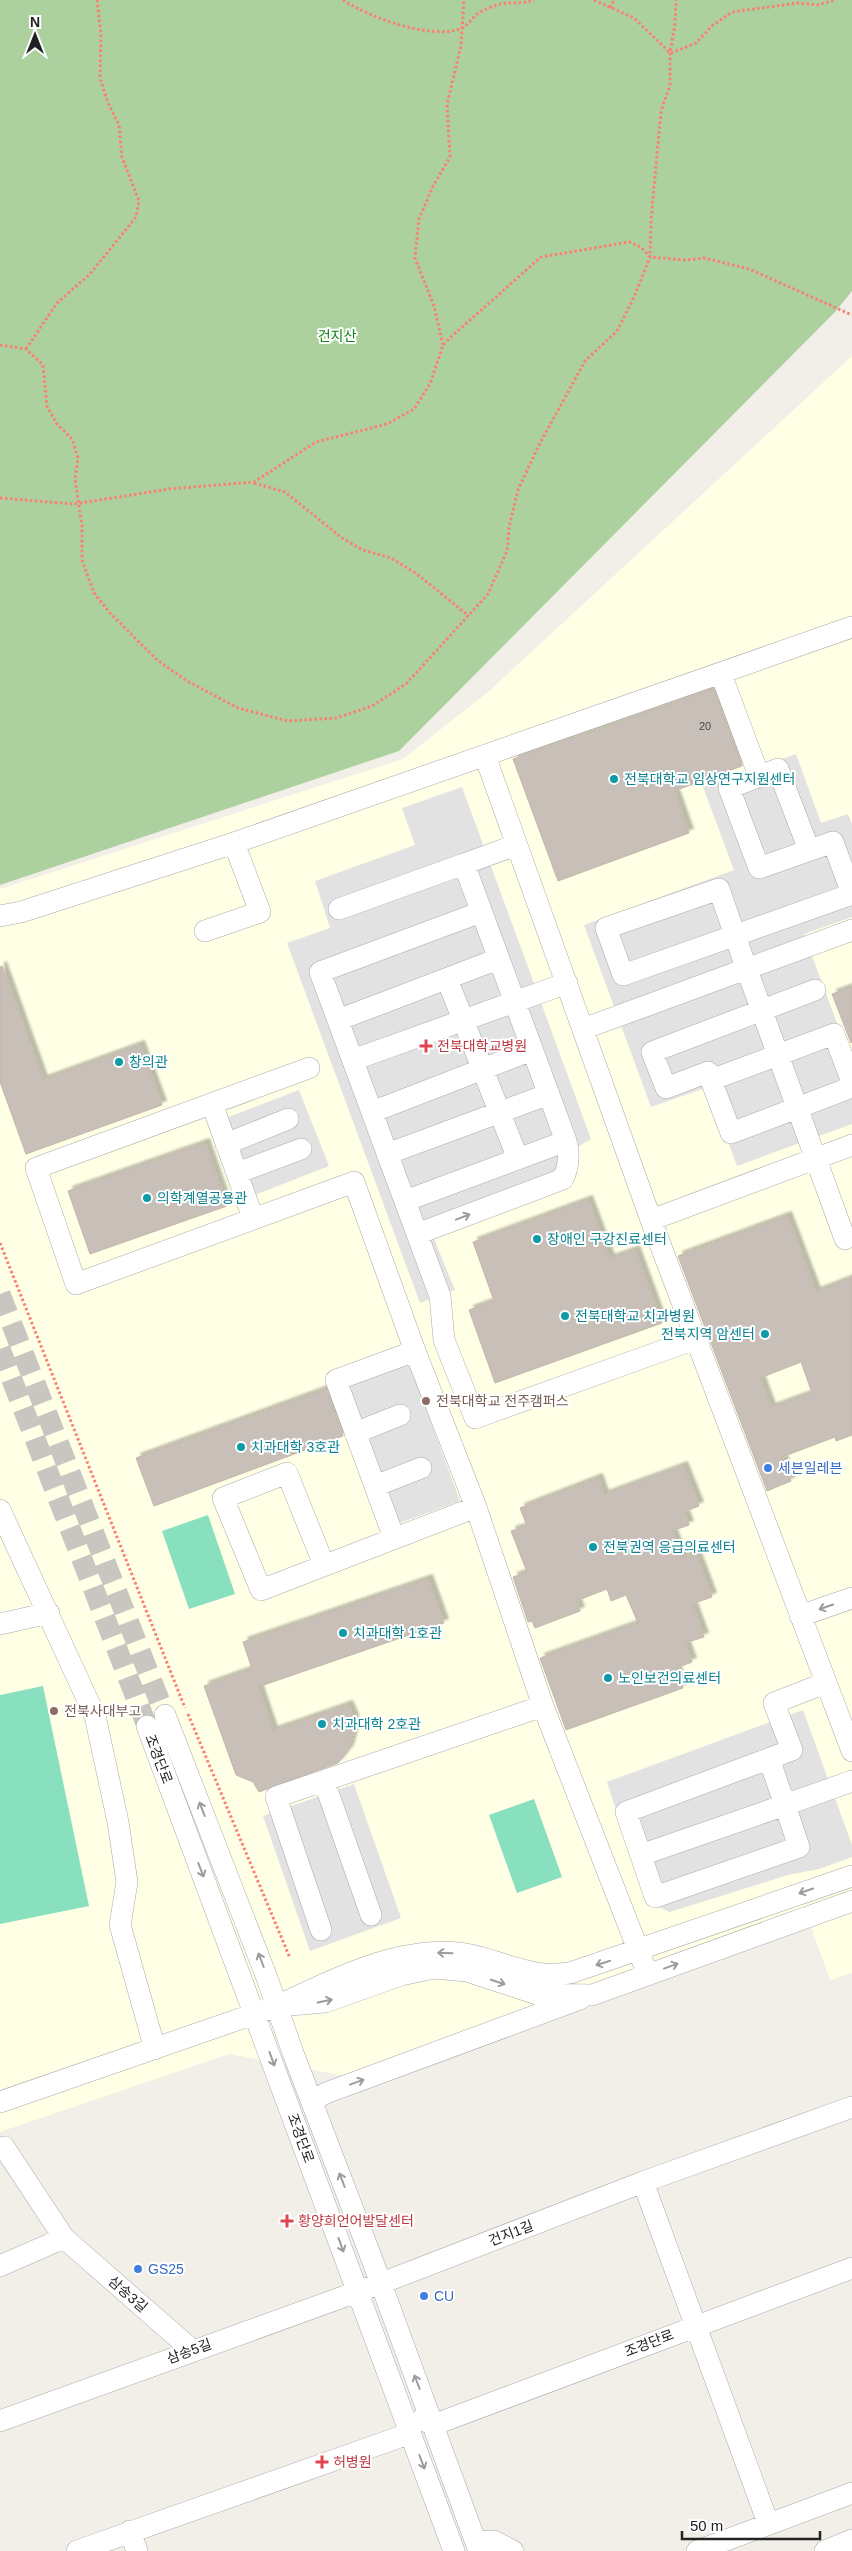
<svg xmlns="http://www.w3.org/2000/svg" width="852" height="2551" font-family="Arial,'Noto Sans KR',sans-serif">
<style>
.education{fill:#ffffe5}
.forest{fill:#add19e}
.pitch{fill:#88e0be}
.parking{fill:#e2e2e2}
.building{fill:#c7bfb8;stroke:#c4b6ab;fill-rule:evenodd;filter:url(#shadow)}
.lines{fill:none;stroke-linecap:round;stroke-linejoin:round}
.minor-tunnel{stroke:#c8c6c1;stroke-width:21;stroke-dasharray:21 11;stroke-linecap:butt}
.minor-casing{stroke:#a9a9a9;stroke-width:22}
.path{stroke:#fa8072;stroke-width:3;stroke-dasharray:2.5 2.5;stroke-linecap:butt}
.minor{stroke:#fff;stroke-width:21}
.oneway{stroke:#9c9c9c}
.culture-dot{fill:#0f9aa8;stroke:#fff;stroke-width:2}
.health-dot{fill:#e0444e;stroke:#fff;stroke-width:2}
.education-dot{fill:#8d6e63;stroke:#fff;stroke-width:2}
.shop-dot{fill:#3f7fe0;stroke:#fff;stroke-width:2}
.labels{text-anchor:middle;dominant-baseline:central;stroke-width:4;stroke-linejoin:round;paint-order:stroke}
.number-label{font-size:11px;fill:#4b4948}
.park-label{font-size:14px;fill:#0c8416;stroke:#fff}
.culture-label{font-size:14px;fill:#0d838f;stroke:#fff;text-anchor:start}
.health-label{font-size:14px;fill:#be3a42;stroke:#fff;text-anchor:start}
.education-label{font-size:14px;fill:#785e54;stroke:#fff;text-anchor:start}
.shop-label{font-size:14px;fill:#366cbe;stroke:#fff;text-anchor:start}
.street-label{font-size:14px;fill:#222;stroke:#fff}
</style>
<defs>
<filter id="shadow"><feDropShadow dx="4.5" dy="-4.5" stdDeviation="1" flood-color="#0004"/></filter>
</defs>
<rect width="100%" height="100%" fill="#f2efe9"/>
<path class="education" d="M852,356V1973L830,1980L806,1913L345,2076L229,2054L0,2132V889L403,759L487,693Z"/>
<path class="forest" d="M0,0H852V291L835,312L399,751L0,885Z"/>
<path class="pitch" d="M208,1515L235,1594L189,1609L162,1531Z
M43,1686L89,1906L0,1924V1695Z
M534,1799L562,1877L517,1893L489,1815Z"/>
<path class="parking" d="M796,754L821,823L848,814L852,824V917L804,934L852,1064V1124L737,1166L708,1087L651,1107L584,925L734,870L703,787Z
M462,787L591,1139L578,1147L572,1181L432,1234L455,1290L420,1303L287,943L330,928L315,881L415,845L402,808Z
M299,1090L329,1166L242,1200L213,1123Z
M409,1363L460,1501L400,1523L349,1385Z
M803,1710L852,1845V1857L819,1869L788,1875L670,1912L645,1901L607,1782Z
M354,1784L401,1918L310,1951L263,1816Z"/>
<path class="building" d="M713,689L742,766L674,791L689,833L558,881L513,759Z
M2,966L43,1080L140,1045L162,1105L26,1154L0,1082V967Z
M852,987V1042L851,1043L832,994Z
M205,1143L227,1206L90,1254L68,1191Z
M588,1200L610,1259L635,1250L662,1323L495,1383L469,1310L494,1301L473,1242Z
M787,1216L816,1292L852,1278V1435L836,1441L835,1437L782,1457L791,1481L767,1491L678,1256ZM801,1362L812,1393L771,1408L760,1378Z
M326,1389L343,1436L154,1506L136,1458Z
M683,1466L699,1506L684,1512L689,1525L672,1531L682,1558L696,1554L712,1597L692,1604L704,1637L685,1643L692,1662L676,1668L683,1688L566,1730L540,1658L638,1623L626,1595L611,1601L607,1589L576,1601L580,1611L535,1628L532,1621L528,1622L513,1577L527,1572L511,1531L527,1526L520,1508L598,1478L604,1495Z
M428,1579L444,1623L258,1687L273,1731L348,1705L354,1718V1731L349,1749L338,1763L259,1792L253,1782L236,1775L204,1686L252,1669L243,1642Z"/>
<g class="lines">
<path class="minor-tunnel" d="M0,1294L165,1715
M0,1349L147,1726"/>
<defs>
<path id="minor" d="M721,674L759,776
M485,756L651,1220L852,1751
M809,850L778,769L729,788L759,868L833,842L852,894
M464,864L516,845
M339,909L464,864L566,1141L405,1201
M481,912L320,972L440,1296L444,1340L475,1418L695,1339
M0,916L21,912L234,843L852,627
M205,931L260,912L234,843
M447,979L518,1159
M338,1020L498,959
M583,1029L852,930
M353,1060L567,983
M309,1068L36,1168L76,1284L354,1182L415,1351L476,1507L543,1706L648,1975
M711,1080L708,1072L666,1088L652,1052L815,990
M852,1082L834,1034L711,1080L731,1133L852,1087
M212,1104L253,1218
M372,1112L532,1050
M226,1144L288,1119
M387,1154L549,1094
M237,1173L301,1149
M651,1220L852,1145
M417,1234L563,1179C569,1166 570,1155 566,1141
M845,1239L747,970L719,889L606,928L623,975L852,894V895
M355,1433L400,1415
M375,1486L421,1468
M0,1510L95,1716L118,1822L127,1882L120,1925L155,2049
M394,1538L336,1380L415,1351
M324,1565L287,1473L223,1498L261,1590L476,1507
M800,1616L852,1598
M0,1624L49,1613
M825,1683L774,1703L792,1750L626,1812L655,1897L799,1847L785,1805L852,1781
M165,1715L267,1978L293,2053L373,2262L479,2551
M147,1726L454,2551
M324,1781L371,1915
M641,1855L785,1805L769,1759
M321,1930L276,1797L543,1706
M290,2005L325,2002L401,1975L434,1968L467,1971L537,1994L592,1995L852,1901
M312,2101L326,2093L580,1999
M0,2102L277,2006C332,1980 396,1947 458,1953C487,1956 515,1971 543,1974C552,1975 561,1974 570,1973L852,1876
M0,2149L4,2147L64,2238
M643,2182L768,2523
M0,2266L64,2238L192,2350
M422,2419L433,2425L852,2268
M0,2421L379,2284L643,2182L852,2107
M130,2531L137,2551
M476,2542L494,2541L513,2551
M77,2551L411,2433
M697,2551L852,2493
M825,2551L852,2540"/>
</defs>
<use href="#minor" class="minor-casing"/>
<path class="path" d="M343,0C369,17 432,41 462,28C469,25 472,17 479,13C484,9 494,6 500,4C512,2 522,4 534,0
M594,0L634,18L670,53
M610,8L614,0
M671,53L696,43L713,25L732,12L798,3L818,5L834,0
M0,345L26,349L43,365L47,406L57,424L72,439L78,458L75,479L82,526V560L94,593L109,612L157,660L187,681L238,708L288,721L336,718L372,706L406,684L488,594L507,551L509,527L518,490L539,445L585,361L617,331L634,297L650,257L651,220L661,111L670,85V53L675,24L676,0
M443,345L434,306L415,258L419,219L433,186L450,157L447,104L461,46L464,0
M26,349L57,303L90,274L136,217L139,201L122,157L119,125L108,103L100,78L101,34L97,0
M254,483L285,492L342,538L363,550L391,558L417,574L469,616
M0,498L74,504L169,489L254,482L316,442L387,424L414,409L430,384L443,345L452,336L541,257L629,242L641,247L650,257L685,260L704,258L749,269L852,315
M0,1243L185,1708
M188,1714L290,1958"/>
<use href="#minor" class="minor"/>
</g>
<defs><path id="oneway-shaft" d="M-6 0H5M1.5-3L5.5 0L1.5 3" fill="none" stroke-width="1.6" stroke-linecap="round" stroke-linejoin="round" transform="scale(1.25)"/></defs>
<g class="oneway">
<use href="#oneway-shaft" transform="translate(463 1217) rotate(-21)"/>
<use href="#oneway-shaft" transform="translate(826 1607) rotate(161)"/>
<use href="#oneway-shaft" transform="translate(202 1809) rotate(-111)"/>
<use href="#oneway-shaft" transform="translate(201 1870) rotate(69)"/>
<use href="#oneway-shaft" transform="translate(806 1891) rotate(161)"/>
<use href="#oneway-shaft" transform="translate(445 1953) rotate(-178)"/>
<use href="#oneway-shaft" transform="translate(261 1960) rotate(-111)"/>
<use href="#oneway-shaft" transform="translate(603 1963) rotate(162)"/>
<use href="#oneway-shaft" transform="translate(671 1966) rotate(-20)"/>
<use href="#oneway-shaft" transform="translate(498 1982) rotate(18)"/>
<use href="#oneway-shaft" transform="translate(325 2001) rotate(-12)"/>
<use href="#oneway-shaft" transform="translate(272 2059) rotate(70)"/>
<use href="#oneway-shaft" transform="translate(357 2082) rotate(-20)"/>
<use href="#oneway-shaft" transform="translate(342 2180) rotate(-111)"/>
<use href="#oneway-shaft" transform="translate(341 2245) rotate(70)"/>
<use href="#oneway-shaft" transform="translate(417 2382) rotate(-111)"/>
<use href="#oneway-shaft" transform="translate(422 2462) rotate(69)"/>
</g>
<g class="culture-dot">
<circle cx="614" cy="779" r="5"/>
<circle cx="119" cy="1062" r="5"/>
<circle cx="147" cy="1198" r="5"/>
<circle cx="537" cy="1239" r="5"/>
<circle cx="565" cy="1316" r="5"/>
<circle cx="765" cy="1334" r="5"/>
<circle cx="241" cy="1447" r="5"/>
<circle cx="593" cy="1547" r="5"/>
<circle cx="343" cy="1633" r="5"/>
<circle cx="608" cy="1678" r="5"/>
<circle cx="322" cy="1724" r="5"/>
</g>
<g class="health-dot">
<path d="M423.5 1038.5h5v5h5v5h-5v5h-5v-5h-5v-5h5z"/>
<path d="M284.5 2213.5h5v5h5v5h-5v5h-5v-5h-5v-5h5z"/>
<path d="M319.5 2454.5h5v5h5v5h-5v5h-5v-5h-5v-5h5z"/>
</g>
<g class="education-dot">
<circle cx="426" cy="1401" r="5"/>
<circle cx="54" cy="1711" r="5"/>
</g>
<g class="shop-dot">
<circle cx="768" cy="1468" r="5"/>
<circle cx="138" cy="2269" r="5"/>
<circle cx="424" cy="2296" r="5"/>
</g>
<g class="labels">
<g class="number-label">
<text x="705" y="726">20</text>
</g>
<g class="park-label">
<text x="337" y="336">건지산</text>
</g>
<g class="culture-label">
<text x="624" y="779">전북대학교 임상연구지원센터</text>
<text x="129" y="1062">창의관</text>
<text x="157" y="1198">의학계열공용관</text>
<text x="547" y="1239">장애인 구강진료센터</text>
<text x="575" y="1316">전북대학교 치과병원</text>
<text x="755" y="1334" text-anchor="end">전북지역 암센터</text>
<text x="251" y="1447">치과대학 3호관</text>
<text x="603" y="1547">전북권역 응급의료센터</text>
<text x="353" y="1633">치과대학 1호관</text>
<text x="618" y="1678">노인보건의료센터</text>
<text x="332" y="1724">치과대학 2호관</text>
</g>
<g class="health-label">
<text x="437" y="1046">전북대학교병원</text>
<text x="298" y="2221">황양희언어발달센터</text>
<text x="333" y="2462">허병원</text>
</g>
<g class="education-label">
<text x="436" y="1401">전북대학교 전주캠퍼스</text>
<text x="64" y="1711">전북사대부고</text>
</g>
<g class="shop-label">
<text x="778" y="1468">세븐일레븐</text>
<text x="148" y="2269">GS25</text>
<text x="434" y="2296">CU</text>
</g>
<g class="street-label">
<text transform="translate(159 1759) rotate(69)">조경단로</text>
<text transform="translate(301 2138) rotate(70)">조경단로</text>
<text transform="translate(511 2233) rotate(-21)">건지1길</text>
<text transform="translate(128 2294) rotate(41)">삼송3길</text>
<text transform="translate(649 2343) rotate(-21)">조경단로</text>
<text transform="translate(189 2351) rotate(-20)">삼송5길</text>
</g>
</g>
<g transform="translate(35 35)" stroke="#ffffff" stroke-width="4" paint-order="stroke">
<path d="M0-4L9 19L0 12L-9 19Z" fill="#222222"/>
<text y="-8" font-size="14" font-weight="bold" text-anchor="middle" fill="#222222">N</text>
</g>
<path d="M682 2531v8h138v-8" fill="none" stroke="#222222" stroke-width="2.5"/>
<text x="690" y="2531" font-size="15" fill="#222222" stroke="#ffffff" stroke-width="4" paint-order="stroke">50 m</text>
</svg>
